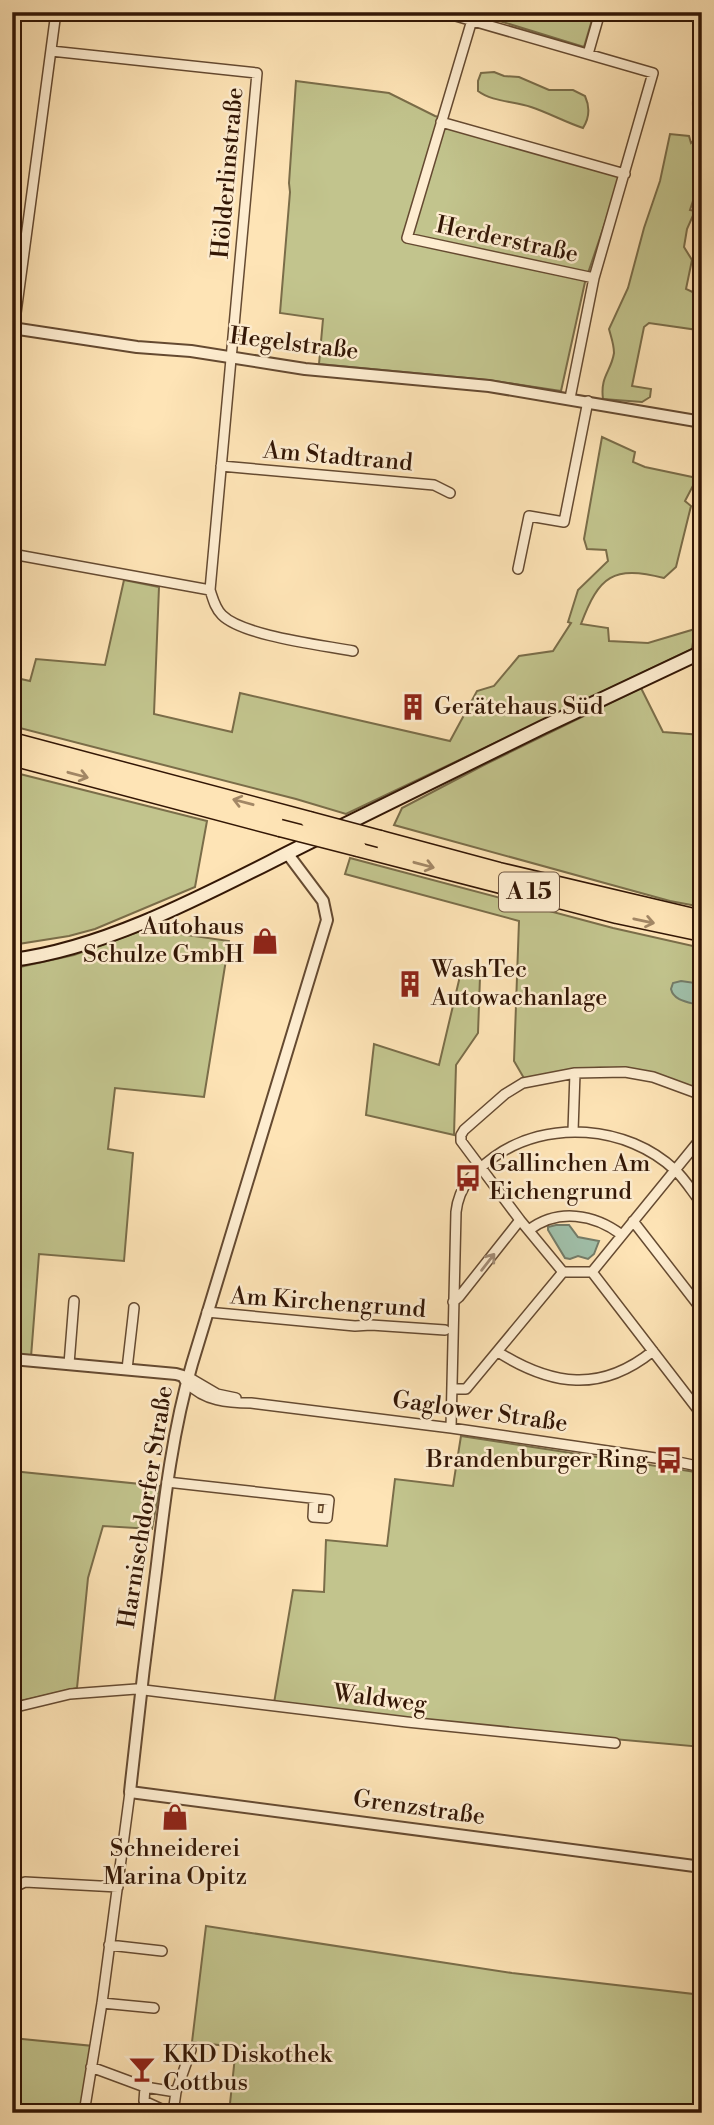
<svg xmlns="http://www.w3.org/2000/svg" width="714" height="2125" font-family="'Libre Bodoni',serif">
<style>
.green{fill:#c2c48d;stroke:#7a6d49;stroke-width:2}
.water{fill:#a0bfa9;stroke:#747b67;stroke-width:2}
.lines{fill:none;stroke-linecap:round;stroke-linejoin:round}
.minor-casing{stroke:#654a31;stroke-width:12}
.tertiary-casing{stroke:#654a31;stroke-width:14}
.secondary-casing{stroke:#321605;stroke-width:16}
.motorway-casing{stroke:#321605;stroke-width:19}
.minor{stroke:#feedd0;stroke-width:9}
.tertiary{stroke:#feedd0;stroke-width:10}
.secondary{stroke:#feedd0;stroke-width:12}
.motorway{stroke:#fee4b6;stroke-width:16}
.motorway-bridge-casing{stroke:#321605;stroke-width:19;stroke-linecap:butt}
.motorway-bridge{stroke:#fee4b6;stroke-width:16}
.oneway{stroke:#a28766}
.oneway2{stroke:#a28c75}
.labels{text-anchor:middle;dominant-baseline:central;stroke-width:5;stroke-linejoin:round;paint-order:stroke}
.shield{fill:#feedd0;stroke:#6f5642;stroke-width:2}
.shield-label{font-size:23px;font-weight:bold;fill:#321605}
.street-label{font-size:24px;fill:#321605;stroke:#feedd0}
.poi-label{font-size:24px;fill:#321605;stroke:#feedd0;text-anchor:start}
</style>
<rect width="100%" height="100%" fill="#fee4b6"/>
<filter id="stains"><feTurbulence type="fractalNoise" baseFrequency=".00286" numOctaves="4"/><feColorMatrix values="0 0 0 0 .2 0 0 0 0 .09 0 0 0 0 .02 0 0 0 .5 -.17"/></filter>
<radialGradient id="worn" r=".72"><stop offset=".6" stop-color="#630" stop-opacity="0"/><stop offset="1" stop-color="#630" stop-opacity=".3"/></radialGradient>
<path class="green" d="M470,12H561L578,17L580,12L589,15L592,20L584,47Z
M702,61V123H696C689,103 695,81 702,61Z
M494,72L504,76L519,77L549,90H573L585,96C590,107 590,117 583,128C565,122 549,113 531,107C514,101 492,102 478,91V81L481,73Z
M296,81L389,93L435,116L623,170L585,282L561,391L488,380L319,364L323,319L280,313L290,192L289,183Z
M702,133V203L693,201L690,210L695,211L687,229L684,247L692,260L686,289L699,295L698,330L649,323L644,327L632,386L651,389L650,397L642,402L603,399C600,376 611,372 614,353C614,344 611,337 609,329L628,288L644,228L660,181L670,134L689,136L691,143Z
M602,437L635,452L633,462L645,467L697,478L685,501L691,506L676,567L664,578C613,565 599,576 581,624L608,628L609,641L648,643L695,629L692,649L346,814L296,799L12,726V677L30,681L36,659L105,665L124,580L159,587L154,714L232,732L240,693L450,741L477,691L494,686L519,656L553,651L571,623L568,622L578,590L608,561L606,550L587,549L584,539Z
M641,688L663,732L702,735V907L670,901L394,825L402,808L482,766Z
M12,772L207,821L195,887L95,929L69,936L12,945Z
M350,858L613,928L702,948V1091C661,1074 618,1063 573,1070C557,1072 541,1077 525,1080L514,1061L519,921L345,874Z
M146,929L229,941L204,1097L115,1088L108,1149L133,1153L124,1261L39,1254L31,1357L12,1355V971L20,967L74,955Z
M460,976L480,977L478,1033L456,1065L454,1135L366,1115L374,1044L439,1065Z
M461,1436L702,1473V1747L513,1730L274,1703L293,1590L324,1592L326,1540L387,1546L395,1479L453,1486Z
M12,1471L160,1486L152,1529L103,1526L88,1578L77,1688L17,1702L12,1690Z
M206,1926L512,1973L702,1995V2113H229L236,2047L192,2042Z
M12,2038L93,2046L80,2113H12Z"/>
<path class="water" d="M681,981L702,984V1006C690,1002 674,1002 671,989L673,983Z
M556,1225H569L578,1237L599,1241L594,1254L588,1259L578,1256L570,1259L565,1258L548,1230V1227Z"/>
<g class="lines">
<defs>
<path id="minor" d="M442,12L653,73L594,278L570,398
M472,20L407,238L594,278
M51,51L257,73L210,590C213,599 215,608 222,615C243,636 322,645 353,651
M588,54L600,12
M441,122L625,174
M14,328L56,12
M221,466L434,485L450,493
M12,554L210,590
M518,569L529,516L564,522L588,401
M573,1131L575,1073
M633,1221L702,1310
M529,1230C558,1208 594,1214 622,1235
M563,1272L520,1220L461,1141V1135L464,1130L505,1094L523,1083L575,1073L625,1072L653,1077L702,1095
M563,1272H592
M592,1272L702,1415
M592,1272L702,1137
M453,1302L459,1297L520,1220
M207,1312L355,1326L371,1325L445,1330
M498,1352C552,1386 601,1393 653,1351
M69,1364L74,1301
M127,1369L134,1308
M188,1377L217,1394L236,1398
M187,1383C205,1401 227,1403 251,1403L451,1428L669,1460L702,1467
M452,1389H466L563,1272
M451,1428L456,1212C459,1185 474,1172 494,1157C547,1119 627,1125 675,1170C685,1179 693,1193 702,1204
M167,1482L329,1500L327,1518L313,1517L314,1499
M12,1708L70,1694L136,1689L407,1722L615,1743
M12,1824L14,1834L12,1873
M12,1888L25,1882L118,1887
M109,1945L162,1951
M102,2003L154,2008
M91,2067L145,2087L176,2092L191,2050
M145,2087L144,2101L170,2113
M84,2113L102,2003L130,1792
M173,2113L176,2092"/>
<path id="tertiary" d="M12,328L137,347L191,351L305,369L489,386L702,422
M287,853L323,901L327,920L192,1364C173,1429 165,1496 157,1564C147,1640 138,1716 130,1792L702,1867
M12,1359L176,1374L183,1376L187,1383"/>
<path id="secondary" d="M336,829L543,727L702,652
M12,960C116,947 226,883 320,837"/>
<path id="motorway" d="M12,741L309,820
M12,757L280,828
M380,839L499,871L702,919
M358,848L617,915L702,933"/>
</defs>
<use href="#minor" class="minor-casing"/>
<use href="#tertiary" class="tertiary-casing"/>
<use href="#secondary" class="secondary-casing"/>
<use href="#motorway" class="motorway-casing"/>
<use href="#minor" class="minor"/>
<use href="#tertiary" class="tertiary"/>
<use href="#secondary" class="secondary"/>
<use href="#motorway" class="motorway"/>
<defs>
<path id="motorway-bridge" d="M309,820L380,839
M280,828L358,848"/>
</defs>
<use href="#motorway-bridge" class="motorway-bridge-casing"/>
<use href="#motorway-bridge" class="motorway-bridge"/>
</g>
<defs><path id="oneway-shaft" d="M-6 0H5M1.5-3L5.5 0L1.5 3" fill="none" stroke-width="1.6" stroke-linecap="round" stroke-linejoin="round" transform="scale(1.75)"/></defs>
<g class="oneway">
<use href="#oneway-shaft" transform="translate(78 775) rotate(15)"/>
<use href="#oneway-shaft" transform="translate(243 802) rotate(-165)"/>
<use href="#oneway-shaft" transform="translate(424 865) rotate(15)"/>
<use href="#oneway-shaft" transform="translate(644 921) rotate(12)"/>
</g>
<use class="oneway2" href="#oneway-shaft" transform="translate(488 1262) rotate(-52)"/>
<defs>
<symbol id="building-bare" viewBox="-9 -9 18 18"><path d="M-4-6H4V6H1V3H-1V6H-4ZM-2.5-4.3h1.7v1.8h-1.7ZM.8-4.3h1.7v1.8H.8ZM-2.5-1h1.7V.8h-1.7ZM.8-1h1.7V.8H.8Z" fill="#8f2418" stroke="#feedd0" stroke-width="2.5" paint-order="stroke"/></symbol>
<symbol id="shop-bare" viewBox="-9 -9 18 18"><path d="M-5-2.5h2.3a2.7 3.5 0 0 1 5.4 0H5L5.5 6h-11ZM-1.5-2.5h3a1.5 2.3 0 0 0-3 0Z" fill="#8f2418" stroke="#feedd0" stroke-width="2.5" paint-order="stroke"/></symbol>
<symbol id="bus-bare" viewBox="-9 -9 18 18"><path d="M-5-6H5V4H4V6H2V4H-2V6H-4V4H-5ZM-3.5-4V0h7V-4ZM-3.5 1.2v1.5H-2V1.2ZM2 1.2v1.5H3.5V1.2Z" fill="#8f2418" stroke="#feedd0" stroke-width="2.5" paint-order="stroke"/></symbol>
<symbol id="bar-bare" viewBox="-9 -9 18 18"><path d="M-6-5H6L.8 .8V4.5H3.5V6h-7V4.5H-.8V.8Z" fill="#8f2418" stroke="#feedd0" stroke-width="2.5" paint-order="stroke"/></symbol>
</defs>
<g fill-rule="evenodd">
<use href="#building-bare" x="394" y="688" width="38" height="38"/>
<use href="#shop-bare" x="246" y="922" width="38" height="38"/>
<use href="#building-bare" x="391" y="965" width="38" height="38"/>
<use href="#bus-bare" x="449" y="1159" width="38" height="38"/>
<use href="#bus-bare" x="650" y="1441" width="38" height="38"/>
<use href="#shop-bare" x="156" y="1798" width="38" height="38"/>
<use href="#bar-bare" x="123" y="2050" width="38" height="38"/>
</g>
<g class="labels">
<rect class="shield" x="499" y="872.5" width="60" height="39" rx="5"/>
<g class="shield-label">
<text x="529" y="892">A 15</text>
</g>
<g class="street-label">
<text transform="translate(228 173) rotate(-85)">Hölderlinstraße</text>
<text transform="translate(507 240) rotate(12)">Herderstraße</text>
<text transform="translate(294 344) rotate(7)">Hegelstraße</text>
<text transform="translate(338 457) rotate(5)">Am Stadtrand</text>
<text transform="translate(328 1303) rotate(4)">Am Kirchengrund</text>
<text transform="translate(480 1412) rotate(8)">Gaglower Straße</text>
<text transform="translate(146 1507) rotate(-81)">Harnischdorfer Straße</text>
<text transform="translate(380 1699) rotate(7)">Waldweg</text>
<text transform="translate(419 1808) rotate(8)">Grenzstraße</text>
</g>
<g class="poi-label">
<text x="434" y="707">Gerätehaus Süd</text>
<text x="244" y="927" text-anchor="end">Autohaus<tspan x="244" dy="28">Schulze GmbH</tspan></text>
<text x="431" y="970">WashTec<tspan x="431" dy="28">Autowachanlage</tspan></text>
<text x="489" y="1164">Gallinchen Am<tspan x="489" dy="28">Eichengrund</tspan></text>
<text x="648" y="1460" text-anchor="end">Brandenburger Ring</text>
<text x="175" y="1849" text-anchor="middle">Schneiderei<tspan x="175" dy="28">Marina Opitz</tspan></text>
<text x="163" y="2055">KKD Diskothek<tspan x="163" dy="28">Cottbus</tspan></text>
</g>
</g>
<rect width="714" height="2125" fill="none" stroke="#fee4b6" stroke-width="42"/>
<rect x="14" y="14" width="686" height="2097" fill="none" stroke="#321605" stroke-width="3.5"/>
<rect x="21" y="21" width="672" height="2083" fill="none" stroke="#321605" stroke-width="2"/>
<rect width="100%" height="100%" filter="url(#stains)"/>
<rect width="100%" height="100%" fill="url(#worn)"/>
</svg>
